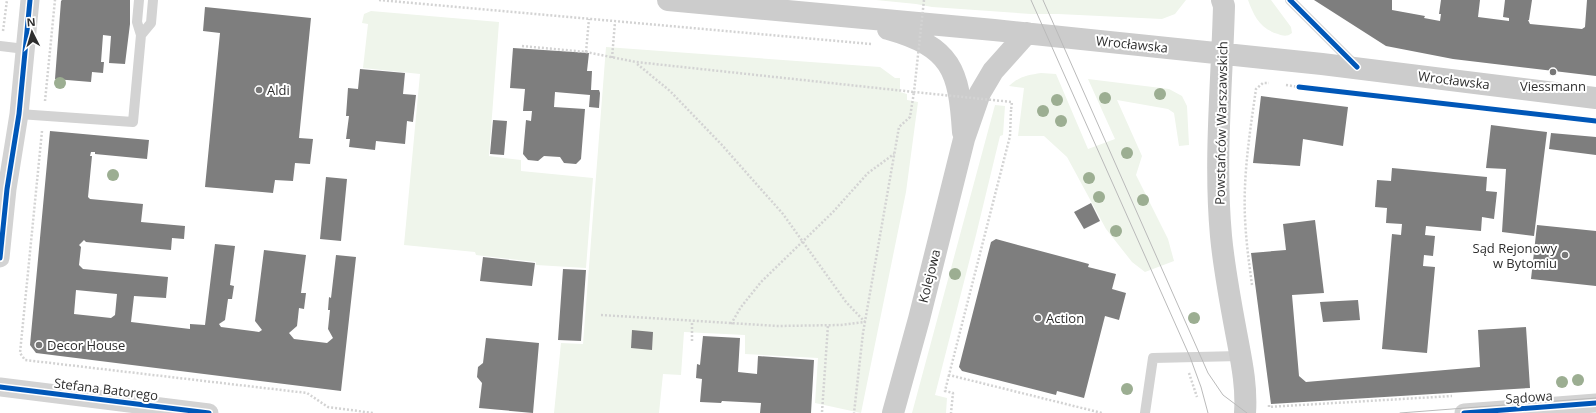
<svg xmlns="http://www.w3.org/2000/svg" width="1596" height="413" font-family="'Open Sans',sans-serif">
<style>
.green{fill:#eff5eb}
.building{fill:#7e7e7e;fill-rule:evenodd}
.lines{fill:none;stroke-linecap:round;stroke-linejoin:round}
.path{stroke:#d3d3d3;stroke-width:2.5;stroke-dasharray:2 2;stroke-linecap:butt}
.lane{stroke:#d3d3d3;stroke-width:10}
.street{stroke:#d3d3d3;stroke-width:19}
.secondary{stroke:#ccc;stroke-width:22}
.tram{stroke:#bababa;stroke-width:1}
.path-bridge{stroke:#d3d3d3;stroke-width:2.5;stroke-dasharray:2 2;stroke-linecap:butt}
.cycleway-casing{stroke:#fff;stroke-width:8}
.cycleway{stroke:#0057b8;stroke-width:5}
.tree{fill:#9cae92}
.poi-dot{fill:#777;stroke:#fff;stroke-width:1.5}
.labels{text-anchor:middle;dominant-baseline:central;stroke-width:4;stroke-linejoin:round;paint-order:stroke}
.street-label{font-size:13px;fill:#2e2e2e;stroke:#fff}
.poi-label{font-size:13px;fill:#2e2e2e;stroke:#fff;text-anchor:start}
</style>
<rect width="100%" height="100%" fill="#fff"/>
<path class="green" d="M876,0H1186L1175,14L1162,19L1058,14H1031L932,7L916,4Z
M1248,0H1271L1291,27L1292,33C1287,37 1283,36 1278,34C1260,29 1254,16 1248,0Z
M371,11L499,22L489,156L521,160V171L593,178L586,268L536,265V262L476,255L475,252L404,245L420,74L363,68L368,24L362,23L364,14Z
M606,47L880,67L895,78H900V92L907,94V100L918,102L906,192L861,413L815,403L818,358L745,354V335L684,332L681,375L663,374L659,413H554L561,343L583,344Z
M1041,73L1056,74L1088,149L1115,139L1088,79L1169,89L1182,96L1187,106L1189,145L1179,146L1174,113L1168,109L1117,100L1142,156L1136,175L1168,239L1174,261L1145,272L1132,262L1106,229L1067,157L1044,136H1018L1024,88L1009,86C1018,77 1028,75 1041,73Z
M995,105L1005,106L1003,135L1000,136L976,235L935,395L947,398L946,413H912Z"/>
<path class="building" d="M62,0H130V24L125,64L109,63L111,36L103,35L101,62H104L103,73L92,72L91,82L55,79L61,1Z
M1314,0H1392V10L1425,16L1424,18L1440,21L1441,14H1439L1441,0H1480L1478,17L1509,21V18L1503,17L1505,0H1532L1529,20H1528L1530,24L1582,29L1585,27L1587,0H1596V76L1453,59L1386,46Z
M205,7L311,18L299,138L313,139L310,164L295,163L293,181L275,180L273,193L205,187L220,33L203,31Z
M513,48L589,53L587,71H592L591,90H599L600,93L599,108L589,107L590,95L555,92L554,107L585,109L581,159L576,164L564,163L560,157L544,156L538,161L528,160L523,154L526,120L531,121L532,111H523L525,89L510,88Z
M360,69L405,73L403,94L416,95L413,122L407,121L405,144L376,141L375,150L349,147L350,139H346L349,116H346L348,88L358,89Z
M1261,96L1348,107L1343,146L1303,139L1300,166L1253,163Z
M493,120L507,121L504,155L490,154Z
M1491,125L1547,132L1534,236L1502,232L1506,169L1486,168Z
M50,131L149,140L147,159L95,154V152H91L90,156H92L88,197L90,199L143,204L141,222L185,226L184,239L172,238L171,250L86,242L84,240L79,245L81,247L79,265L83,269L168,277L166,298L134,296L131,322L190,329V324L205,325L215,244L235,246L230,285L234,286L232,299H228L225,320L219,324L221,327L259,332L262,330L255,321L264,250L306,255L301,293H306L304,309L299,308L297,326L289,333L294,339L327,343L333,338L328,329L330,310H328L329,297L331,298L336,255L356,257L341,391L36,353L30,345ZM76,290L117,294L115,315L111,318L74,314Z
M1551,133L1596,137V155L1549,149Z
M1392,168L1487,177L1486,191L1497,192L1494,219L1482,217L1481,231L1426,226L1425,235L1435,236L1433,256L1424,255L1423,266L1435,267L1427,353L1382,349L1392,234L1401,235L1402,224L1386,223L1387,208L1375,207L1377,180L1391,181Z
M326,177L347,179L341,241L320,239Z
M1091,203L1100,221L1084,229L1074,212Z
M1315,220L1324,293L1292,295L1299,376L1306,382L1480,367L1478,330L1526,327L1530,388L1271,404L1251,253L1286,250L1283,224Z
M1537,225L1596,231V286L1531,279Z
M996,239L1089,264L1088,267L1116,274L1112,289L1126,293L1119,320L1105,316L1084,398L1057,391L1056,395L962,371L959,367L991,242Z
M483,257L535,263L532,286L480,281Z
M563,269L586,270L581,341L558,340Z
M1358,300L1360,320L1323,322L1320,302Z
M632,330L653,332L652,350L631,348Z
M703,336L740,338L738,372L757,374L758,356L814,360L811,413H760L761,403L722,401L721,403L700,402L702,379L696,378L697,364L700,365Z
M486,338L539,343L533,413L479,408L482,383L477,377L478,367L483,363Z"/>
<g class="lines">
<path class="path" d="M379,0L871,44
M3,31L7,0
M522,46L586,52L636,62L914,92L910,117L899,127L863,333L854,413
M586,52L589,19
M612,58L615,22
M1286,85L1299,87
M45,101L55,0
M1011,110L1010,136L949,375L1102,413
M42,131L20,353L25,360L307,393L328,407L373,413
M1252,285C1249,263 1246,241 1245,218C1243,175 1250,131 1256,89L1263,83H1269
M601,315L777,326L841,325L865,322L846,302L783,214L721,144L670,91L636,63
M731,324L741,307L761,282L833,212L868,173L894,154
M692,341V322
M1189,373L1197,397
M949,375L945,391L953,393L951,413
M1269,405V407L1284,406L1452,396
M822,412L828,325"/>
<path class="lane" d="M1290,0L1354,64
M141,35L151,23L153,0
M0,46L25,49
M19,114L133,122L141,35L137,22L139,0
M1145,413L1153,358L1240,356"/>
<path class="street" d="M0,258L7,189L19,114L30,0
M0,387L209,413
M1464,413L1596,403"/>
<path class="secondary" d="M668,0L994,30L1322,64L1596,98
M1222,0L1224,6C1222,82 1214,160 1221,236C1224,268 1230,300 1236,332C1241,359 1247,385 1245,413
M888,29C952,47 959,70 963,132
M893,413L919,319L964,139L980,93L993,71L1027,33"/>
<path class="tram" d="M1031,0L1190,357L1201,387L1208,413
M1043,0L1208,373L1223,395L1247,413
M1400,413L1596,398"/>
<path class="path-bridge" d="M924,0L914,92L1012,102L1011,110"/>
<defs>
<path id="cycleway" d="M1290,0L1357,67
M1299,87L1596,121
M0,258L7,189L19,114L30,0
M0,387L209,413
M1464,413L1596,403"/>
</defs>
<use href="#cycleway" class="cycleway-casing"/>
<use href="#cycleway" class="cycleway"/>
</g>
<g class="tree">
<circle cx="60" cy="83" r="6"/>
<circle cx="1160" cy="94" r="6"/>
<circle cx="1105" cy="98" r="6"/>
<circle cx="1057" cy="100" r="6"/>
<circle cx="1043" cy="111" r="6"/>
<circle cx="1061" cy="121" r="6"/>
<circle cx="1127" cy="153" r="6"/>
<circle cx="113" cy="175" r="6"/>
<circle cx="1089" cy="178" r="6"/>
<circle cx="1099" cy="197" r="6"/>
<circle cx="1143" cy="200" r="6"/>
<circle cx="1116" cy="231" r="6"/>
<circle cx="955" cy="274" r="6"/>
<circle cx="1194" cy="318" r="6"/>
<circle cx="1578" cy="380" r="6"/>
<circle cx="1562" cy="382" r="6"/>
<circle cx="1127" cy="389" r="6"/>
</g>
<g class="poi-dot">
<circle cx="1553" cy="72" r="4"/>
<circle cx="259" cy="90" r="4"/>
<circle cx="1565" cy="255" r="4"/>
<circle cx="1038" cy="318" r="4"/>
<circle cx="39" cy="345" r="4"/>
</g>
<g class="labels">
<g class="street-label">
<text transform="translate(1132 44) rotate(6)">Wrocławska</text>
<text transform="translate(1454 80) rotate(7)">Wrocławska</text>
<text transform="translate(1221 123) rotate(-89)">Powstańców Warszawskich</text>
<text transform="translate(929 276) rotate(-76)">Kolejowa</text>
<text transform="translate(106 389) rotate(7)">Stefana Batorego</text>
<text transform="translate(1529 397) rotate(-4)">Sądowa</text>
</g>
<g class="poi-label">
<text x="1553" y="86" text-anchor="middle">Viessmann</text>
<text x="267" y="90">Aldi</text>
<text x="1557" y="248" text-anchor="end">Sąd Rejonowy<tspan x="1557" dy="15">w Bytomiu</tspan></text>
<text x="1046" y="318">Action</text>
<text x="47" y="345">Decor House</text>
</g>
</g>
<g transform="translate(32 32) rotate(355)" stroke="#ffffff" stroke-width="3" paint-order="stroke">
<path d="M0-3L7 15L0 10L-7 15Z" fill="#2e2e2e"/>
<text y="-6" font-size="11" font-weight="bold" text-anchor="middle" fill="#2e2e2e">N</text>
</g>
</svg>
